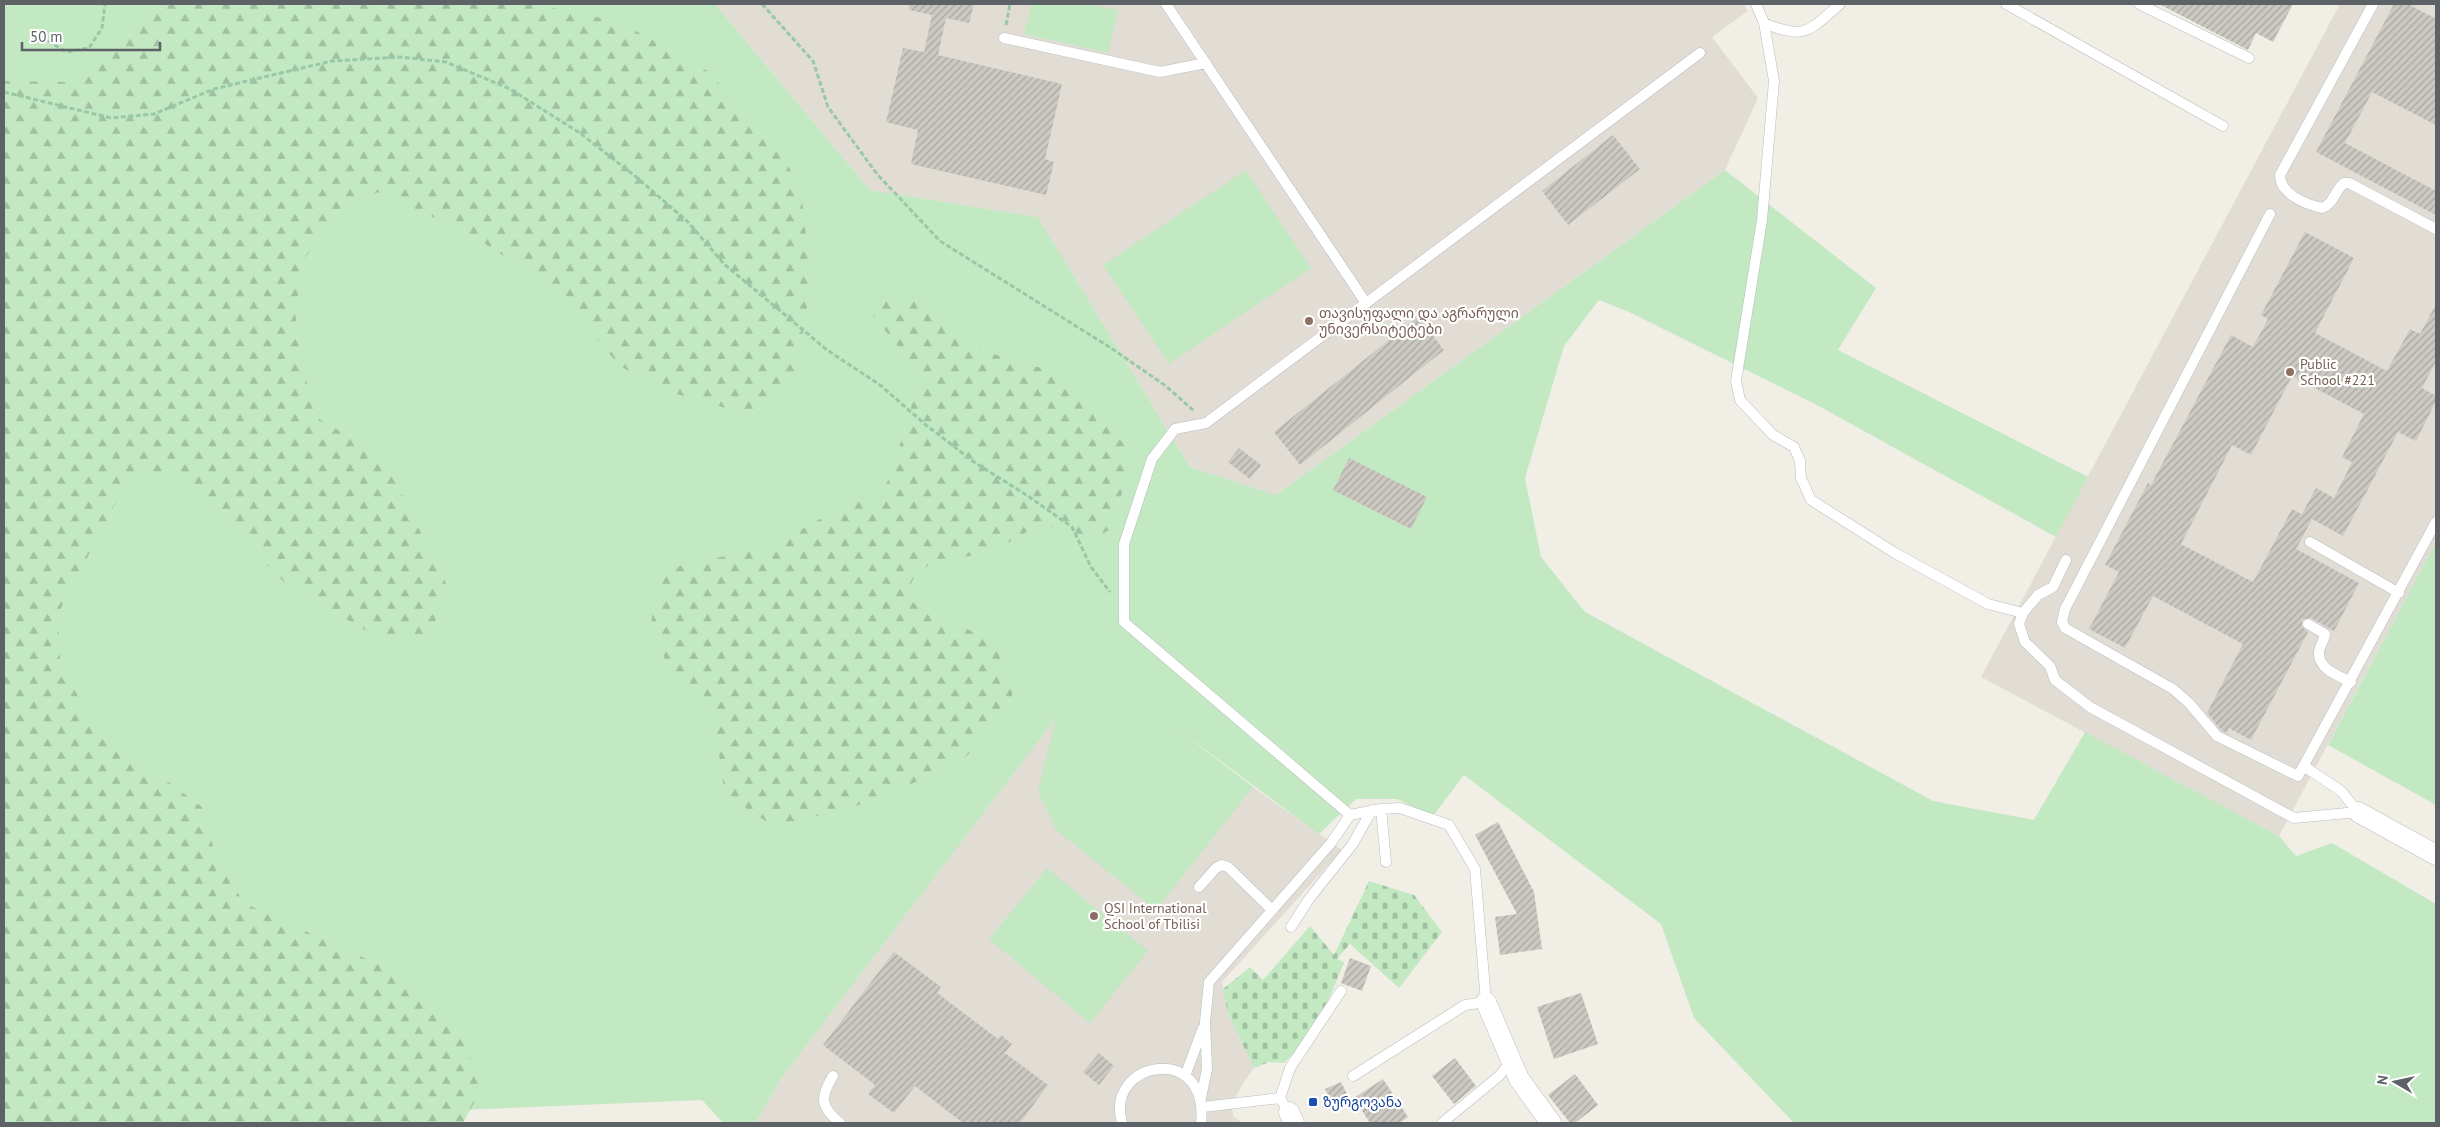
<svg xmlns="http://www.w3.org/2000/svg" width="2440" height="1127" font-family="'PT Sans','Noto Sans Georgian',sans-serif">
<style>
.education{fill:#e1ddd4}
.grass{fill:#c2e9c2}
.forest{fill:url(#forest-firs)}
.cemetery{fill:url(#cemetery-stones)}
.building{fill:url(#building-hatch);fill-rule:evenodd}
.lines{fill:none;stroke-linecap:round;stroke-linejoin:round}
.service-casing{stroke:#b8bcc0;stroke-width:11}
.minor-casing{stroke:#b8bcc0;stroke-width:21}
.path{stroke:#99c8a6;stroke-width:3;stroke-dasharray:5 2.5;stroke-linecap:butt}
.service{stroke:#fff;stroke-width:10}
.minor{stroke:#fff;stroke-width:20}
.education-dot{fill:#8d6e63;stroke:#fff;stroke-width:2}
.transit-dot{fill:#1a4fb4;stroke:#fff;stroke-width:2}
.labels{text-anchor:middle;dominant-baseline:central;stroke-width:4.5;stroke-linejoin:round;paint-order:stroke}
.education-label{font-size:14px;fill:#785e54;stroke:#fff;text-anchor:start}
.transit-label{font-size:14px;fill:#164399;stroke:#fff;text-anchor:start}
</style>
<defs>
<pattern id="forest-firs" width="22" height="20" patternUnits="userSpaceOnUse" patternTransform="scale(1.25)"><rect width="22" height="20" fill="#c2e9c2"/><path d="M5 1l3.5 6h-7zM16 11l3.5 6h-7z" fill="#a1c0a1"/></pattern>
<pattern id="cemetery-stones" width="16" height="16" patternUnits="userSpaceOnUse" patternTransform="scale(1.25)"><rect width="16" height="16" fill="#c2e9c2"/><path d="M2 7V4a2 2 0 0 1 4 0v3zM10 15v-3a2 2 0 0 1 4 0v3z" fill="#a1c0a1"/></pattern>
<pattern id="building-hatch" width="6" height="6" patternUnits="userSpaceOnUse" patternTransform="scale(1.25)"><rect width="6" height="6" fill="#ccc9c3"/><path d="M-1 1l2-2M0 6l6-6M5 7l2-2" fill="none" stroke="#a9a7a2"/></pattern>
</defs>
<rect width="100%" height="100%" fill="#f1eee6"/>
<path class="education" d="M715,4H1743L1748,11L1712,37L1758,98L1725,170L1276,495L1190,467L1038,217L870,190Z
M2340,4H2436V542L2279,836L1981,677Z
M1083,682H1113L1253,787L1342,850L1222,982L1228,1014L1254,1068L1242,1085L1232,1104L1233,1116L1242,1123H755L783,1076Z"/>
<path class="grass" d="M4,4H715L870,190L1038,217L1190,467L1276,495L1725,170L1876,288L1838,350L2088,477L2056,537L1815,404L1629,312L1599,300L1564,346L1525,478L1541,557L1585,612L1933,801L2034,820L2085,732L2279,836L2296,856L2332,843L2436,904V1123H1794L1694,1018L1661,924L1464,775L1433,816L1397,799H1356L1319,834L1173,726L1253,787L1156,910L1056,830L1038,792L1056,718L783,1076L755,1123H723L702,1100L143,1123H4Z
M1031,4H1090L1118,10L1108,53L1024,34Z
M1246,170L1311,268L1169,364L1103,265Z
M2436,542V805L2328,745Z
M1047,868L1148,951L1090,1023L989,939Z"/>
<path class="forest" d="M152,4H533L620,22L706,70L776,143L801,189L811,282L795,384L757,417L663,390L620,366L551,286L468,233L378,192L335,219L304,259L295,312L302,365L316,417L383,457L449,589L429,635L379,638L287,585L178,474L128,479L58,614L60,664L85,709L121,747L202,807L216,857L244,903L384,967L461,1039L484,1085L463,1123H4V81L70,82L94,74Z
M879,292L929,305L987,352L1061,374L1131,452L1114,527L1092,540L1057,527L1032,529L988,554L938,560L916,573L906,595L923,612L992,639L1012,683V707L961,762L870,802L798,821L769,823L725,795L713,714L676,678L649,632L660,579L683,564L769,548L853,500L879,497L891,475L921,374L873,316Z"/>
<path class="cemetery" d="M1369,881L1414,895L1442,932L1399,988L1350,944L1337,959L1344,962C1328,1004 1316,1031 1284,1063L1269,1062L1254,1068L1228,1014L1223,989L1250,967L1263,980L1310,926L1334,955Z"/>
<path class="building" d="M910,4H974L969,23L946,18L938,55L1062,84L1045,159L1054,162L1046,195L911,164L918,130L886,122L903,48L924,52L932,15L909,10Z
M2159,4H2293L2273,42L2256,33L2248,50Z
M2394,4H2408L2436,19V125L2372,92L2345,143L2436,191V215L2316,152Z
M1613,135L1640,169L1568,225L1542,191Z
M2305,232L2354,258L2315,333L2387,371L2410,329L2420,334L2436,304V361L2422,388L2436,396V401L2416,441L2398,432L2343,536L2312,519L2296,549L2359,583L2334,631L2311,618L2302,620V627L2308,632L2251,740L2229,728L2227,733L2221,730L2207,713L2243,644L2153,596L2125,648L2089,629L2119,572L2105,565L2148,483L2151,485L2231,335L2253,347L2268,319L2261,315ZM2292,376L2364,414L2342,457L2352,462L2334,498L2316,488L2302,514L2303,515L2292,509L2253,582L2181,544L2232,445L2251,455Z
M1418,317L1444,350L1300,465L1274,432Z
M1239,448L1261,465L1250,479L1228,462Z
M1349,458L1427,497L1411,529L1333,490Z
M1498,822L1534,892L1542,949L1500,955L1495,917L1517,914L1475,835Z
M894,952L941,987L937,993L998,1039L1001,1035L1012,1044L1005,1053L1048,1085L1020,1123H963L915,1086L894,1113L868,1094L875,1085L823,1045Z
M1350,958L1371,966L1362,991L1341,983Z
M1581,993L1598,1044L1554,1059L1537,1007Z
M1099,1053L1114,1066L1099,1085L1083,1072Z
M1455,1058L1476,1086L1454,1104L1432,1076Z
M1575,1074L1598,1105L1575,1123H1570L1548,1095Z
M1383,1079L1408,1117L1399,1123H1370L1354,1098Z
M1341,1082L1351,1102L1335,1110L1325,1089Z"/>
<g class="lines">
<defs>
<path id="service" d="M1166,4L1366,303
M1756,4L1764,23C1805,41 1810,30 1840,4
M2006,4L2223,126
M2139,4L2249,58
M2373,4L2280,175C2280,194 2305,204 2322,208C2335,203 2334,191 2344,183H2349L2436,229
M1764,23L1774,81L1762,220L1736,381L1740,400L1773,435L1794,447L1800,461L1801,478L1811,500L1895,553L1988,604L2023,613
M1004,38L1160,72L1206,63
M2270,214L2065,609L2062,622L2065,628L2173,689L2189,703L2217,736L2298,776L2436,522
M2310,542L2399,593
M2066,560L2053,587L2038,595L2023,613L2019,624L2025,642L2050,666L2055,680L2090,707L2294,818L2358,812
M2308,624L2325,634C2324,641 2319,647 2319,653C2318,669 2339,676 2351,682
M2305,767L2341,791L2358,812
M1381,809L1386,862
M1199,887L1216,868L1222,865L1228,867L1272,910
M1291,927L1309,899L1352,845L1372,810
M833,1076C820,1097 820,1107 840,1123
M1185,1076L1203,1028
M1353,1076L1465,1005L1486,1002L1475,869L1449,825L1400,808L1381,809L1350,815L1124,622V544L1152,459L1175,429L1206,423L1700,53
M1201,1098L1207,1069L1205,1022L1209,982L1331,843L1350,815
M1280,1098L1290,1068L1341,991
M1203,1107L1280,1098L1283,1103
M1122,1123C1104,1060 1210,1042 1201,1123
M1442,1123L1499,1076L1511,1061"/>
<path id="minor" d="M2358,812L2436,855
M1486,1002L1519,1079L1551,1123
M1289,1112L1294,1123"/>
</defs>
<use href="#service" class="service-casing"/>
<use href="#minor" class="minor-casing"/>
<path class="path" d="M762,4L813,61L828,107L877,174L940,241L1111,348L1166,386L1194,411
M1006,25L1010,4
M48,41L66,52L89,48L102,28L105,4
M4,92L111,118L154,114L214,89L268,76L332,61L400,57L446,62L510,89L580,133L635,176L687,221L724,264L827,350L880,385L926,425L974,462L1028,496L1072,527L1091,567L1110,592"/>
<use href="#service" class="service"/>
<use href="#minor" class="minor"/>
</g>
<g class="education-dot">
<circle cx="1309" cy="321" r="5"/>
<circle cx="2290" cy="372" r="5"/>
<circle cx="1094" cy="916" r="5"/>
</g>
<rect class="transit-dot" x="1308" y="1097" width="10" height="10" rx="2.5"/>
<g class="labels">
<g class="education-label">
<text x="1319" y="313">თავისუფალი და აგრარული<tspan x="1319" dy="16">უნივერსიტეტები</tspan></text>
<text x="2300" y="364">Public<tspan x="2300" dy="16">School #221</tspan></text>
<text x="1104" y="908">QSI International<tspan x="1104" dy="16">School of Tbilisi</tspan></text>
</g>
<g class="transit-label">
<text x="1323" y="1102">ზურგოვანა</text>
</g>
</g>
<rect width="2440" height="1127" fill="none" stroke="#5d6267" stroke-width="10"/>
<g transform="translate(2395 1082) rotate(279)" stroke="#ffffff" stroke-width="4" paint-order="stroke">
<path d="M0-4L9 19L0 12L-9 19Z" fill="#5d6267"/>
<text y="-8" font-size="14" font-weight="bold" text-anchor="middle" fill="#5d6267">N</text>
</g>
<path d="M22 42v8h138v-8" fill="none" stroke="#5d6267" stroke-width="2.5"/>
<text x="30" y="42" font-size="15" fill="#5d6267" stroke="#ffffff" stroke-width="4" paint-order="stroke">50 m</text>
</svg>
